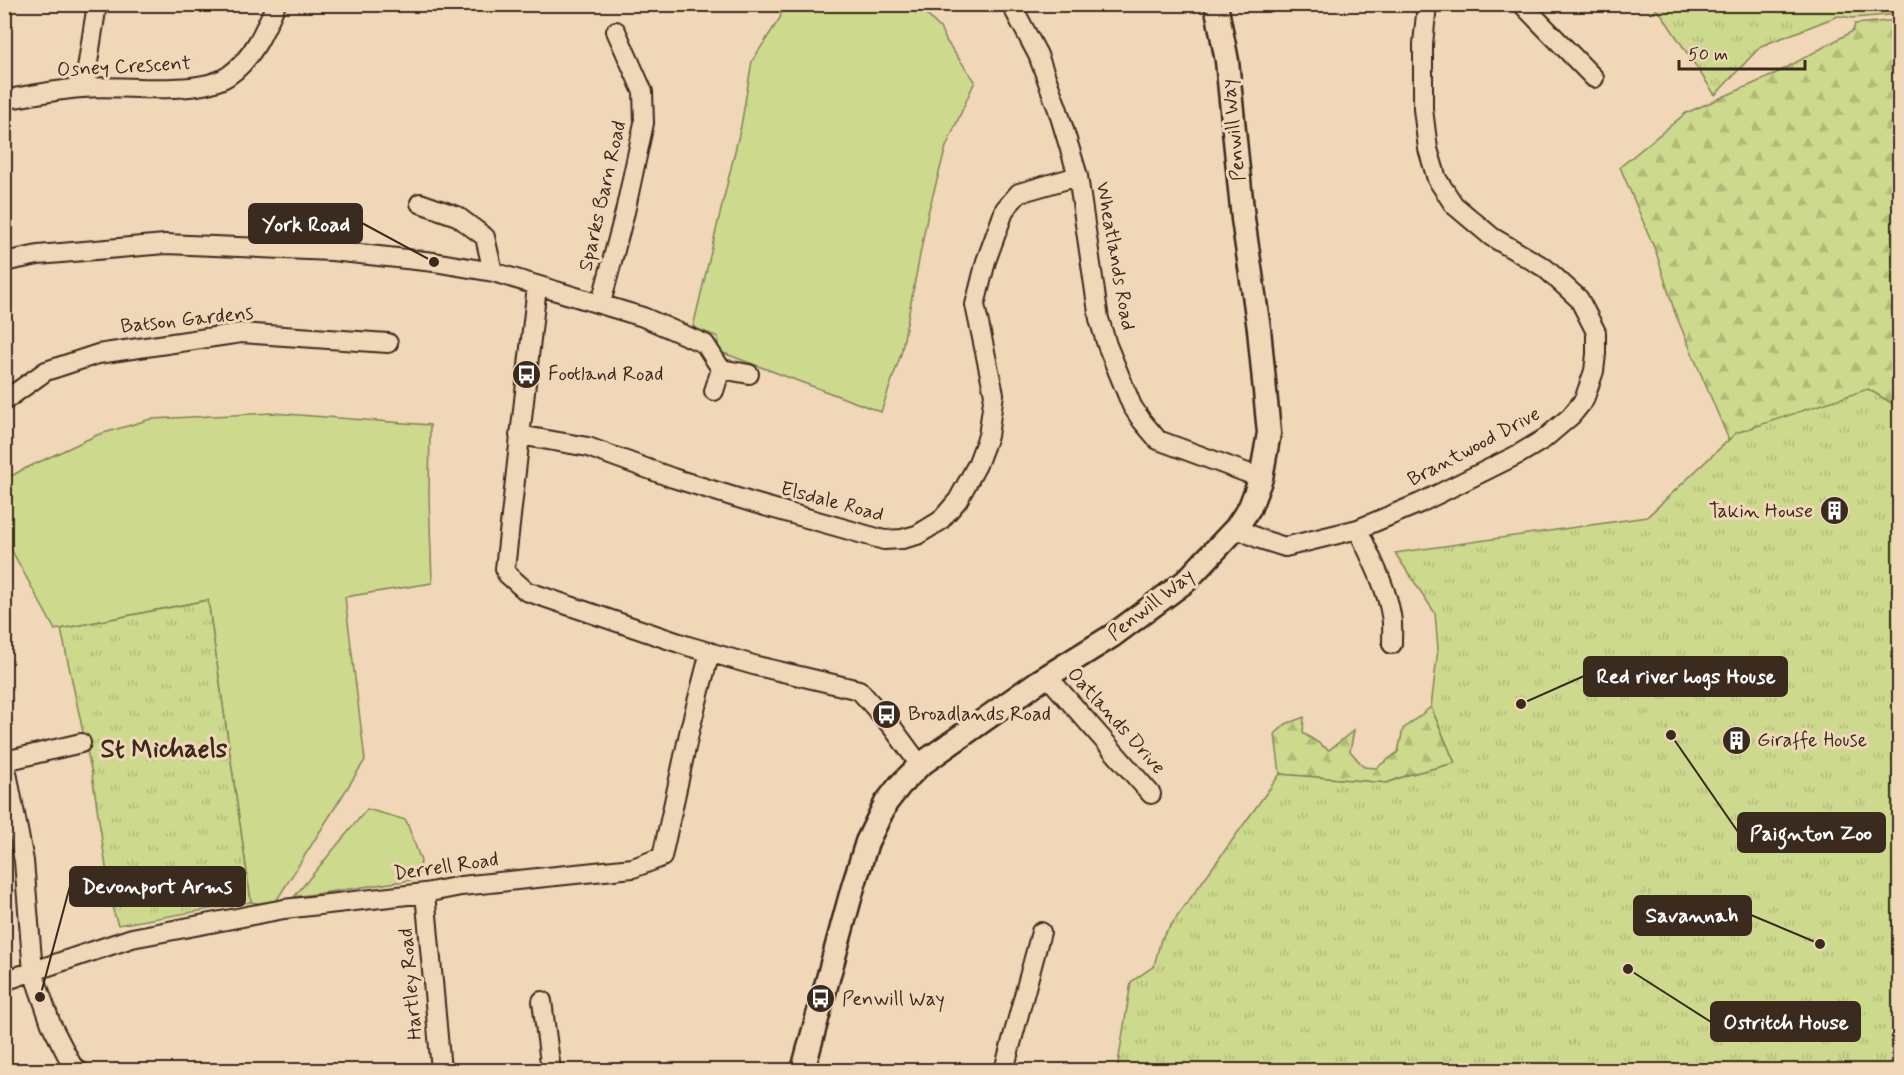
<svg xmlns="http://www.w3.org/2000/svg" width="1904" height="1075" font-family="Mynerve,sans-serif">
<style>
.green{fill:#cdd98d;stroke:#848256;stroke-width:1.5}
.forest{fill:url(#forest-firs);stroke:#848256;stroke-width:1.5}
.park{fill:url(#park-tufts);stroke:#848256;stroke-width:1.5}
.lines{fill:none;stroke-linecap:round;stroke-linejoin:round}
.minor-casing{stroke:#3b2a1e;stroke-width:22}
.tertiary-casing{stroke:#3b2a1e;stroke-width:27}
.minor{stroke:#efd7b7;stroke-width:18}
.tertiary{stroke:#efd7b7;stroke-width:22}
.labels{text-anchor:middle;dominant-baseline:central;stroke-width:6;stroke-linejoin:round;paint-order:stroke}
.street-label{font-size:20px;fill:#3b2a1e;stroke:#efd7b7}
.poi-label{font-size:20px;fill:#3b2a1e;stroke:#efd7b7;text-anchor:start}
.district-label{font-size:26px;font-weight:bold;fill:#3b2a1e;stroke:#efd7b7}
.leader{fill:none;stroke:#3b2a1e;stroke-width:2}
.callout-dot{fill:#3b2a1e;stroke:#efd7b7;stroke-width:2}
.callout{fill:#3b2a1e;stroke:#3b2a1e;stroke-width:2}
.callout-label{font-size:21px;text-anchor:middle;font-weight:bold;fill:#fff}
</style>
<defs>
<pattern id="forest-firs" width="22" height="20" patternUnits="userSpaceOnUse" patternTransform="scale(1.5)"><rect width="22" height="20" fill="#cdd98d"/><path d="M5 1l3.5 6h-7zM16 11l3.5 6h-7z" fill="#b1ba79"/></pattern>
<pattern id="park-tufts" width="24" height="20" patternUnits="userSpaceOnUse" patternTransform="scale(1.5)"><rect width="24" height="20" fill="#cdd98d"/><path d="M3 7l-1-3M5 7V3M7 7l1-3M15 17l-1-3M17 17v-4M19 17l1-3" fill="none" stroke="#b1ba79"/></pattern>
</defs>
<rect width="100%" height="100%" fill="#efd7b7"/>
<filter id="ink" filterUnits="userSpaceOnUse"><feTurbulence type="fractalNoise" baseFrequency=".0167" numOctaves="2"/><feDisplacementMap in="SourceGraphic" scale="12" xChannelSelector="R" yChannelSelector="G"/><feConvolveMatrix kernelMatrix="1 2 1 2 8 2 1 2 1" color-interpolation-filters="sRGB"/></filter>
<g filter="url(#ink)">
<path class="green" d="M783,5H917L940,28L947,42L975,81L946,147L928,213L901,354L881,412L718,351V337L693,327L741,126L752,61L780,18Z
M273,413L430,425L429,495L432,583L345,597L365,760L273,906L251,902L208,600L55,630L5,538V480L20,471L97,435L151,419Z
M367,809L406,820L421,861L418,879L294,897Z"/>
<path class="forest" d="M1899,20V439L1794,1070L1647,517L1729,440L1675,313L1656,252L1620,167L1686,113L1771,76L1853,31L1855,24Z
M1431,707L1455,763L1408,775L1387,783L1280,774L1275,734L1286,724L1304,717L1303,733L1329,750L1354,730L1350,751L1364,767L1376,768L1398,752L1403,729Z"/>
<path class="park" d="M1899,4V14L1853,18L1838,16L1761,46L1715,95L1662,15L1651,5Z
M1868,389L1900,408L1899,1070H1117L1131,982L1154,966L1161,939L1280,774L1387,783L1408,775L1455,763L1431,707L1438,649L1435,613L1395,553L1647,517L1736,433Z
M208,600L251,902L118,925L112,907L92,774L61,629Z"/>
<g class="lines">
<defs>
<path id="minor" d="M1011,4L1038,55L1058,110L1078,176L1099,319L1107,345L1132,406L1142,421L1158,440L1261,478
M1522,4L1594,78
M84,88L97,4
M4,100C30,95 56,90 82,88C122,84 195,97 228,76C252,60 265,30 276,4
M420,203L457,216L485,237L493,272
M4,262L38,255L165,244L332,251L434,262L493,272L643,317L705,344L721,369L749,374
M537,286L505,569L507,574L526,591L688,646L757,666L859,690L892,727L920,765
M601,303L625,212L644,123L643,92L616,31
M714,391L721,369
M4,401L46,371L98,354L241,333L388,343
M519,435L588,447L673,478L754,503L884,540L902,539L917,535L940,521L958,500L977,465L988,436L994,394L975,305L986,261L1005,209L1019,193L1078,176
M1236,528L1260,539L1285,547L1358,529L1420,503L1519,454L1544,439L1571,416L1584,400L1594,371L1596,354V332L1579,299L1545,268L1492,237L1454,205L1437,179L1428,149L1423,109V44L1427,4
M1358,529C1370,557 1386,585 1391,615C1393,624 1392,634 1392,644
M1048,677L1151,794
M4,757L24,861L33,972L51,1024L72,1065L78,1070
M5,761L81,743
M425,893L441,1070
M4,981L132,938L284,909L425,893L461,886L633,868L662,857L690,729L710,652
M542,1001L551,1070
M1004,1070L1041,932"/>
<path id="tertiary" d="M803,1070L853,887L867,842L886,803L900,785L920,765L1038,682L1112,636L1186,581L1236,528L1250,507L1261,478L1269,433L1259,329L1243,219L1227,61L1216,4"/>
</defs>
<use href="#minor" class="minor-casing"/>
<use href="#tertiary" class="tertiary-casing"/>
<use href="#minor" class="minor"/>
<use href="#tertiary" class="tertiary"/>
</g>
</g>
<defs>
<symbol id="bus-disc" viewBox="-11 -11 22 22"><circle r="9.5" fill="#3b2a1e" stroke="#efd7b7"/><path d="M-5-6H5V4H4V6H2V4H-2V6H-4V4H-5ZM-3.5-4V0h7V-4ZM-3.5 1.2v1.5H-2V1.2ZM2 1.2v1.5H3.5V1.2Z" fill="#fff"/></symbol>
<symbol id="building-disc" viewBox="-11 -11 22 22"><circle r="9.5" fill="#3b2a1e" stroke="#efd7b7"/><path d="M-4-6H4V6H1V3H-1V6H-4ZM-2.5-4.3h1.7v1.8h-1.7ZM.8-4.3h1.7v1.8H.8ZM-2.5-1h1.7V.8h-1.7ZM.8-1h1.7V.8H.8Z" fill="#fff"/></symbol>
</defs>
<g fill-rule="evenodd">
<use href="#bus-disc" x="510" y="358" width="33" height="33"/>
<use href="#building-disc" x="1818" y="494" width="33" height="33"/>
<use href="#bus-disc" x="870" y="698" width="33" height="33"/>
<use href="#building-disc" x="1720" y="724" width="33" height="33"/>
<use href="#bus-disc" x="804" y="982" width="33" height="33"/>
</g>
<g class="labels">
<g class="street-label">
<text transform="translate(124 67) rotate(-3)">Osney Crescent</text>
<text transform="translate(1234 130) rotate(-96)">Penwill Way</text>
<text transform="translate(603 196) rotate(-77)">Sparks Barn Road</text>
<text transform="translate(1115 256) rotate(80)">Wheatlands Road</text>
<text transform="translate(187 320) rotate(-6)">Batson Gardens</text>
<text transform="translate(1474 447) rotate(-28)">Brantwood Drive</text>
<text transform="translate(832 502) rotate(15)">Elsdale Road</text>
<text transform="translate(1151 605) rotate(-38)">Penwill Way</text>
<text transform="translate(1116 721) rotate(48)">Oatlands Drive</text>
<text transform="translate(446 867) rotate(-8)">Derrell Road</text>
<text transform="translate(411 984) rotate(-95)">Hartley Road</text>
</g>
<g class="poi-label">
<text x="548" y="374">Footland Road</text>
<text x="1813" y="511" text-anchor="end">Takin House</text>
<text x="908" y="714">Broadlands Road</text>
<text x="1757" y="740">Giraffe House</text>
<text x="842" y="999">Penwill Way</text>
</g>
<g class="district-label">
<text x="164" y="750">St Michaels</text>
</g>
</g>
<path class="leader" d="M434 262L362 223M1521 704L1584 676M1671 735L1738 832M40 997L70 886M1820 944L1751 915M1628 969L1711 1022"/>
<g class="callout-dot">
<circle cx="434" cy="262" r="6"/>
<circle cx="1521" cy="704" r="6"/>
<circle cx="1671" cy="735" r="6"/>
<circle cx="40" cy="997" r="6"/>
<circle cx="1820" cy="944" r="6"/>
<circle cx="1628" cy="969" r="6"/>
</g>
<g class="callout">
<rect x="249" y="204" width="113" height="39" rx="6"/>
<rect x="1584" y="657" width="203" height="39" rx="6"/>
<rect x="1738" y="813" width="147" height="39" rx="6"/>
<rect x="70" y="867" width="175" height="39" rx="6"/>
<rect x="1634" y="896" width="117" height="39" rx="6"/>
<rect x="1711" y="1002" width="149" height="39" rx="6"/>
</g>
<g class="callout-label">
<text x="306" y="231">York Road</text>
<text x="1686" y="683">Red river hogs House</text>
<text x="1811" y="840">Paignton Zoo</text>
<text x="157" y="893">Devonport Arms</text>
<text x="1692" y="922">Savannah</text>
<text x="1786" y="1029">Ostritch House</text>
</g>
<rect width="1904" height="1075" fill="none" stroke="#efd7b7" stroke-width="24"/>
<rect x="12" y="12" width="1880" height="1051" fill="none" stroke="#3b2a1e" stroke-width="2" filter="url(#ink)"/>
<path d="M1679 60v9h126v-9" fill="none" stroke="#3b2a1e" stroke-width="3"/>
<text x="1688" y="60" font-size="18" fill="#3b2a1e" stroke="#efd7b7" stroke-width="4.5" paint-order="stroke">50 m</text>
</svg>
